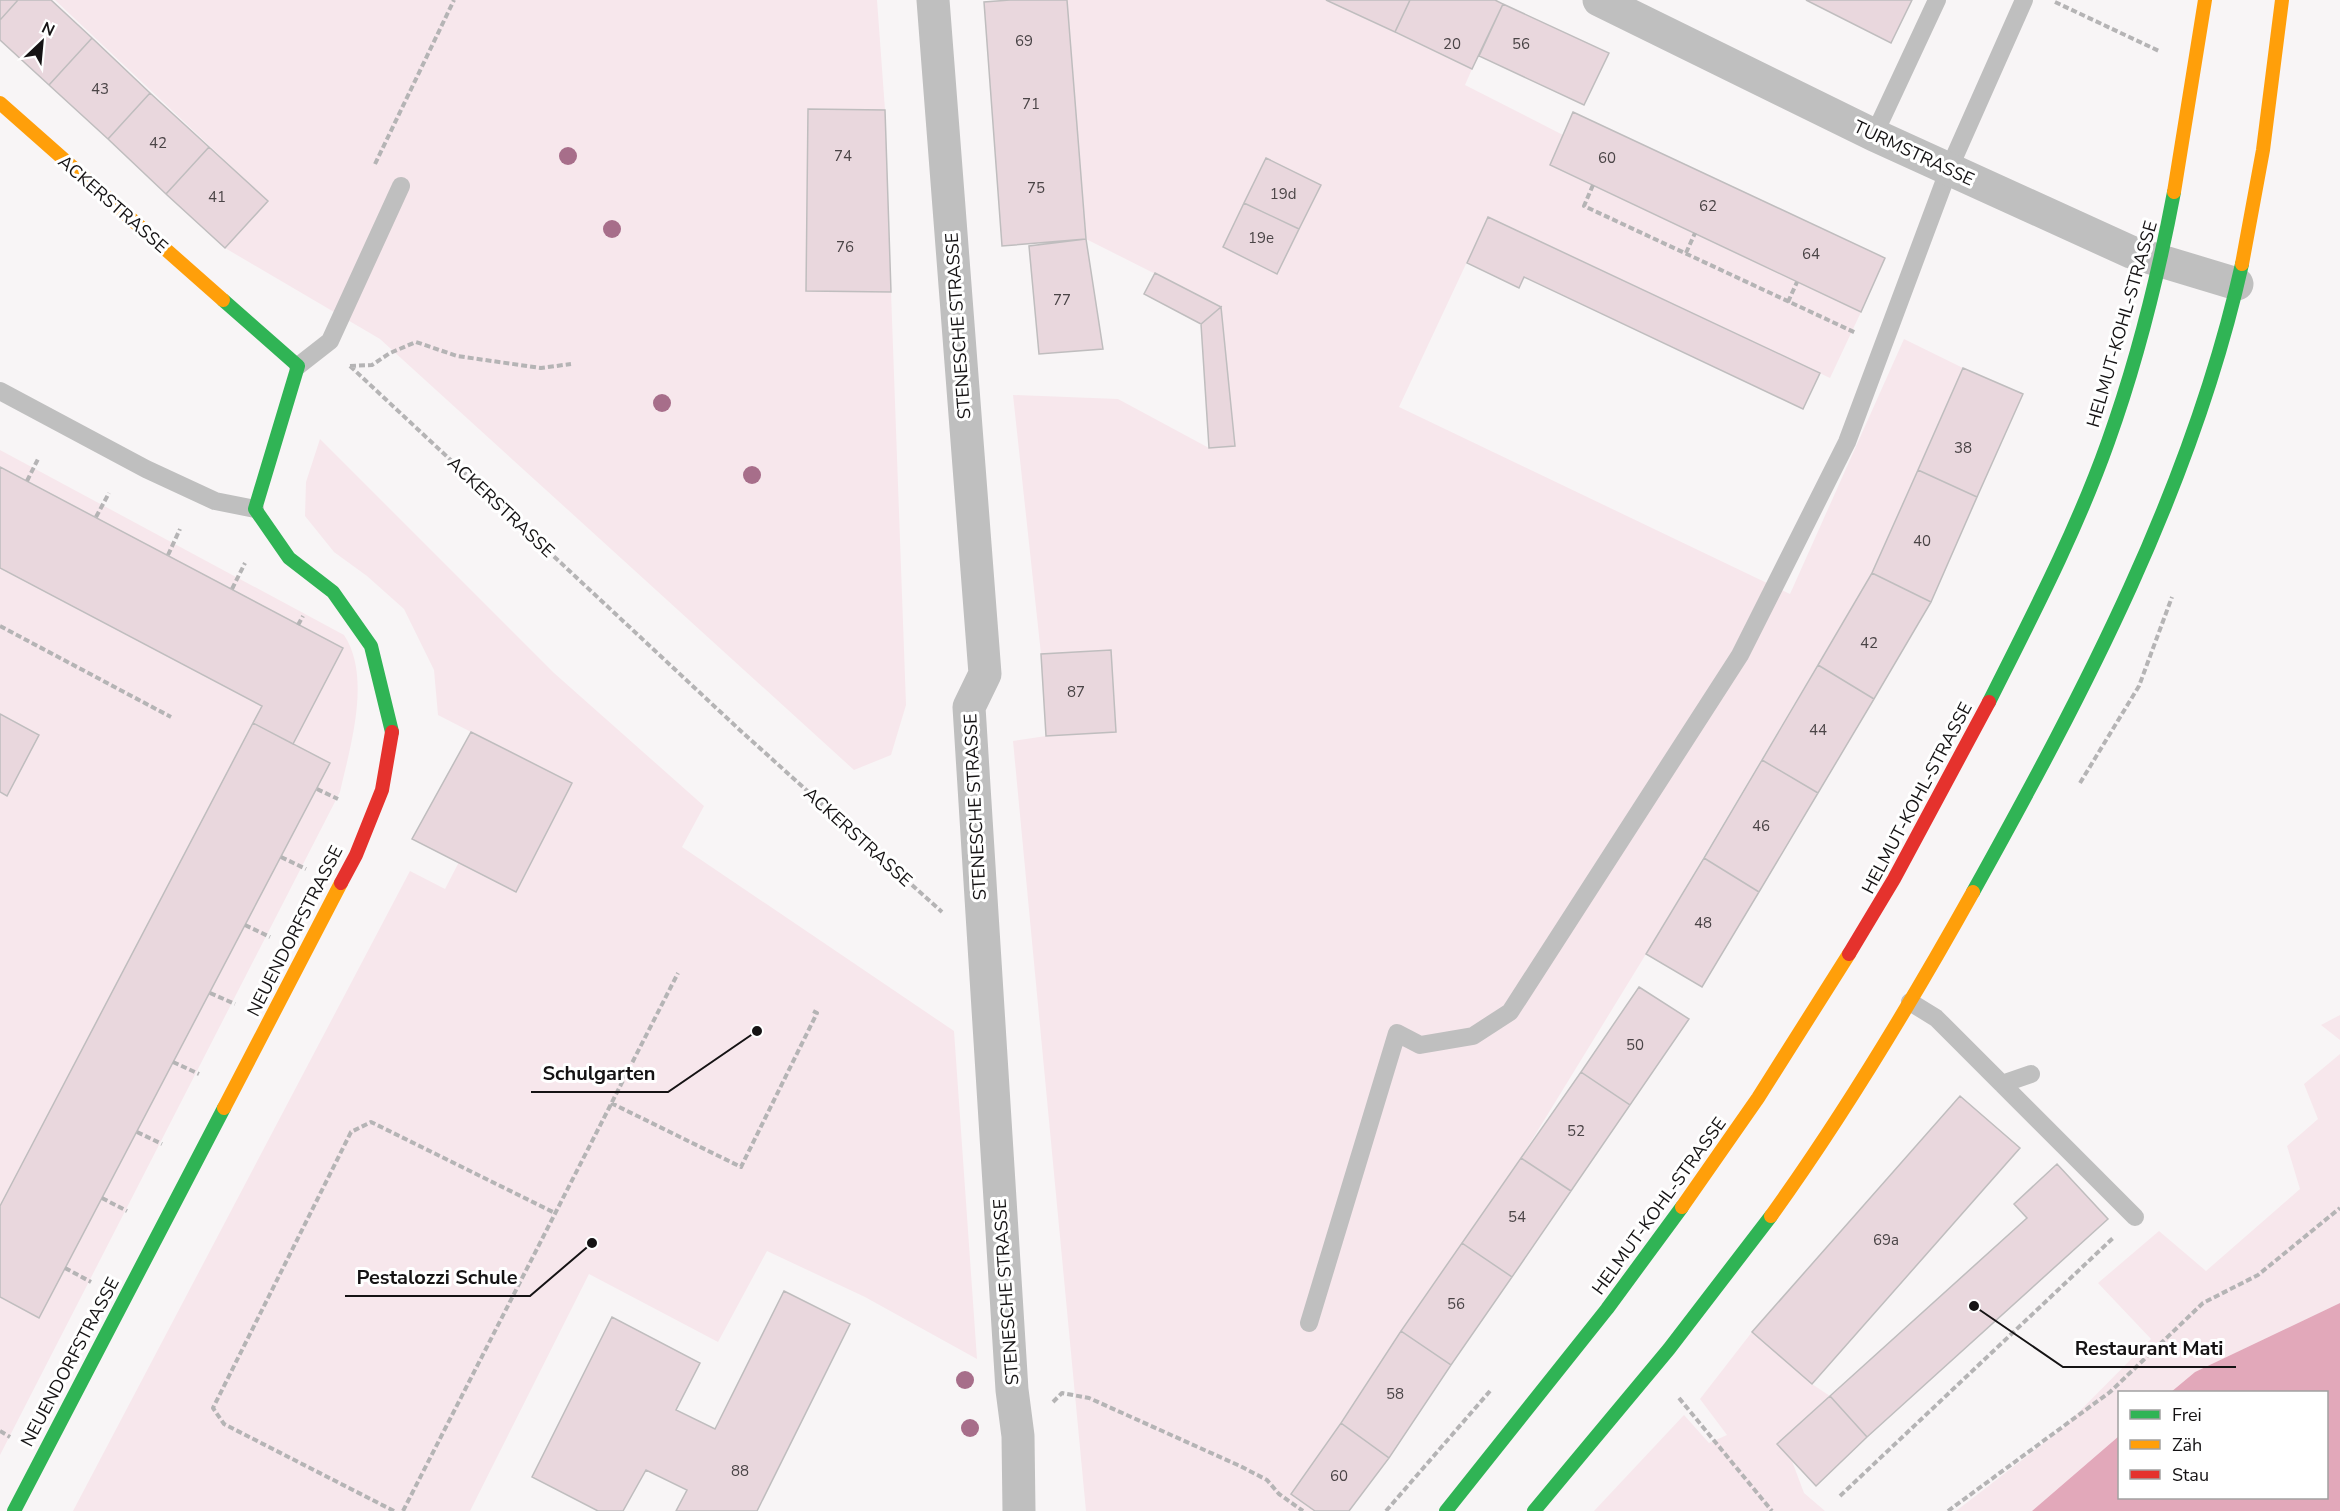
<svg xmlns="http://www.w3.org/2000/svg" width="2340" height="1511" font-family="'Nunito Sans',sans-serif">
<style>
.green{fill:#f7e7ec}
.water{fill:#e2a8ba}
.building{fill:#e9d7dd;stroke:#bfbdbe;stroke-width:1.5}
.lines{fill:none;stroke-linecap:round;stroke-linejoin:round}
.path{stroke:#b5b4b5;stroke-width:4;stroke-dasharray:6 3;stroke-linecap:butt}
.lane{stroke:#bfbfbf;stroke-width:18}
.street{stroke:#bfbfbf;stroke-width:33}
.fast{stroke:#30b455;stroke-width:14}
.slow{stroke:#ff9f0a;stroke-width:14}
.jam{stroke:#e5322d;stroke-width:14}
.tree{fill:#a76e8a}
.labels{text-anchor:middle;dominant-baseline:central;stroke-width:6;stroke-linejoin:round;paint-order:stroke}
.number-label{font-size:15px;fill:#4a4446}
.street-label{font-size:18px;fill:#151314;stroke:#fff}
.leader{fill:none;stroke:#151314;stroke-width:2}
.callout-dot{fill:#151314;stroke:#fff;stroke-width:2}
.callout-label{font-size:20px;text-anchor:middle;font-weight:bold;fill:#151314;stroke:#fff;stroke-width:6;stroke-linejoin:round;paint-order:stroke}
</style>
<rect width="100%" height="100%" fill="#f8f5f6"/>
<path class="green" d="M55,0H877L885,110H808L806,291L891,292L906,705L891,755L854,770L380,339L225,248L268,201Z
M1067,0H1326L1472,69L1465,85L1563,135L1550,165L1861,312L1830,378L1488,217L1399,407L1790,594L1904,339L1963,368L1872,573L1646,954L1521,1158L1292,1494L1315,1511H1086L1013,741L1046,736L1116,731L1111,650L1041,654L1013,395L1118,399L1209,448L1235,446L1221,307L1086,239Z
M320,439L554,673L704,806L682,847L954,1031L977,1359L865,1297L767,1251L718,1342L589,1274L470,1511H73L410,871L445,889L459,862L516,892L572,784L438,715L434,670L404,609L367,576L334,552L305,516L306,482Z
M0,450L344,635C372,677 350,747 340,792L0,1455Z
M2340,1015V1040L2321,1025Z
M2340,1054V1303L2195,1372L2171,1392H2120L2119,1436L2032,1511H1956L2062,1429L2151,1339L2098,1283L2159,1231L2206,1271L2300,1189L2287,1146L2318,1119L2304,1084Z
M1752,1332L1812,1384L1830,1396L1777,1444L1792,1461L1804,1493L1825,1511H1594L1684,1415L1709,1443L1727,1435L1700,1399Z"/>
<path class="water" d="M2340,1303V1511H2032L2119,1436L2120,1498H2326V1392H2171L2195,1372Z"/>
<path class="building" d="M0,0H18L0,20Z
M18,0H51L92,38L49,85L0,40V20Z
M1010,0H1067L1086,239L1002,246L984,2Z
M1326,0H1410L1395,32Z
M1410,0H1495L1503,4L1472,69L1395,32Z
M1806,0H1912L1891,43Z
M1503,4L1609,53L1584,105L1479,56Z
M92,38L150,93L108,139L49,85Z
M150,93L209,147L166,194L108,139Z
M808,109L885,110L891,292L806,291Z
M1573,112L1885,258L1861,312L1550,165Z
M209,147L268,201L225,248L166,194Z
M1266,158L1321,185L1299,229L1244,203Z
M1244,203L1299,229L1277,274L1223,247Z
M1488,217L1820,373L1803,409L1524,277L1519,288L1467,263Z
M1086,239L1103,349L1039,354L1029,246Z
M1155,273L1221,307L1201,324L1144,294Z
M1221,307L1235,446L1209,448L1201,324Z
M1963,368L2023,394L1977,497L1918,470Z
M0,467L343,648L293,744L253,723L262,706L0,568Z
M1918,470L1977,497L1931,602L1872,573Z
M1872,573L1931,602L1874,699L1818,665Z
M1111,650L1116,732L1046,736L1041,654Z
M1818,665L1874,699L1818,793L1762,760Z
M0,714L39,735L7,796L0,792Z
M253,723L330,763L39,1318L0,1297V1206Z
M471,732L572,783L516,892L412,839Z
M1762,760L1818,793L1759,892L1704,858Z
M1704,858L1759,892L1702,987L1646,954Z
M1639,987L1689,1019L1630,1105L1581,1072Z
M1581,1072L1630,1105L1571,1191L1521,1158Z
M1960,1096L2020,1148L1812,1384L1752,1332Z
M1521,1158L1571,1191L1512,1277L1462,1243Z
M2057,1164L2108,1219L1867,1437L1830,1396L2027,1218L2014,1204Z
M1462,1243L1512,1277L1451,1365L1401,1331Z
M784,1291L850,1324L757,1511H676L687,1490L646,1470L623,1511H598L532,1477L612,1317L700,1363L676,1410L715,1429Z
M1401,1331L1451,1365L1389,1458L1341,1423Z
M1830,1396L1867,1437L1816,1486L1777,1444Z
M1341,1423L1389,1458L1349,1511H1315L1291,1494Z"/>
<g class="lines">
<path class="path" d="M2055,2L2159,51
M375,164L454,0
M1593,185L1584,206L1856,333
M1686,253L1695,233
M1788,302L1797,282
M350,366L743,733L942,912
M350,366L372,365L390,353L416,342L457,356L541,368L571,364
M27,481L39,457
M96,517L109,493
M168,555L180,529
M232,589L245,563
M298,625L303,616
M0,626L171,717
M2080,783L2139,686L2172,597
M317,789L338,799
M281,857L306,869
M245,925L270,937
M210,993L235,1004
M173,1062L199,1074
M611,1103L741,1167L817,1013L811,1010
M137,1132L162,1144
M102,1198L127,1211
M65,1268L91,1282
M1679,1398L1772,1511
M1053,1402L1062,1393L1089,1398L1240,1466L1267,1480L1279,1494L1303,1511
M0,1431L10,1437
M1840,1496L2113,1238
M394,1511L224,1424L213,1408L351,1132L371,1122L555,1213
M403,1511L678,973
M1386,1511L1490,1391
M1948,1511L2110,1392L2203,1303L2258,1275L2340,1208"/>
<path class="lane" d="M1874,135L1937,0
M298,366L330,341L401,186
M0,391L146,469L215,501L255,509
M1910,1002L1936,1018L2135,1217
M2002,1084L2031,1074
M1309,1323L1397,1033L1420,1045L1473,1036L1510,1012L1740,655L1847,442L1949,169L2024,0"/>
<path class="street" d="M933,0L985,674L969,707L1012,1390L1018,1436L1019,1511
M1599,0L1874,135L2131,252L2237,284"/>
<path class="fast" d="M223,300L298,366L255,509L289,558L333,592L371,646L392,732
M1989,702C2031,618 2076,532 2108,442C2137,361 2158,277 2174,192
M1973,892C2084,692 2192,488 2242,264
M14,1511L224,1108
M1446,1511L1607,1309L1682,1207
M1534,1511L1669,1349L1771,1216"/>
<path class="slow" d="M0,103L223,300
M2174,192L2205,0
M2242,264L2263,150L2282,0
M224,1108L341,883
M1682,1207L1758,1098L1849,954
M1771,1216C1845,1113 1911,1003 1973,892"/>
<path class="jam" d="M341,883L356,855L382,790L392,732
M1849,954L1894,879L1989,702"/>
</g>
<g class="tree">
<circle cx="568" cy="156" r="9"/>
<circle cx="612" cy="229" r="9"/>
<circle cx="662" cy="403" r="9"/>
<circle cx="752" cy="475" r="9"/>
<circle cx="965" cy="1380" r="9"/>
<circle cx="970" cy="1428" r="9"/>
</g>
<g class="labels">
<g class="number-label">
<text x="1024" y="41">69</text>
<text x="1452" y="44">20</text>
<text x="1521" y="44">56</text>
<text x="100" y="89">43</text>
<text x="1031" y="104">71</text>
<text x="158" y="143">42</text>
<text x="843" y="156">74</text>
<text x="1607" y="158">60</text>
<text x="1036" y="188">75</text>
<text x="1283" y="194">19d</text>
<text x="217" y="197">41</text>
<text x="1708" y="206">62</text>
<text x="1261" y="238">19e</text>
<text x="845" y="247">76</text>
<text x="1811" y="254">64</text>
<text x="1062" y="300">77</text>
<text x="1963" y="448">38</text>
<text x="1922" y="541">40</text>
<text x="1869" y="643">42</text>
<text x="1076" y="692">87</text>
<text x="1818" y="730">44</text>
<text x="1761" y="826">46</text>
<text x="1703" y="923">48</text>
<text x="1635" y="1045">50</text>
<text x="1576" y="1131">52</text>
<text x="1517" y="1217">54</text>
<text x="1886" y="1240">69a</text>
<text x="1456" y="1304">56</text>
<text x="1395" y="1394">58</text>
<text x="740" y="1471">88</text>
<text x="1339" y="1476">60</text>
</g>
<g class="street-label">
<text transform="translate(1914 153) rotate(25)">TURMSTRASSE</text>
<text transform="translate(113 204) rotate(41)">ACKERSTRASSE</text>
<text transform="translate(2122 324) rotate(-74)">HELMUT-KOHL-STRASSE</text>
<text transform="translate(958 326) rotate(-94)">STENESCHE STRASSE</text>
<text transform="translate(501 507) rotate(43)">ACKERSTRASSE</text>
<text transform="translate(1917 798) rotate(-62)">HELMUT-KOHL-STRASSE</text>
<text transform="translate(975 807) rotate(-93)">STENESCHE STRASSE</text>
<text transform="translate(858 837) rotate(42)">ACKERSTRASSE</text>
<text transform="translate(295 931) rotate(-63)">NEUENDORFSTRASSE</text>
<text transform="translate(1659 1206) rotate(-54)">HELMUT-KOHL-STRASSE</text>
<text transform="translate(1006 1292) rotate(-94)">STENESCHE STRASSE</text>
<text transform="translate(70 1362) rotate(-62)">NEUENDORFSTRASSE</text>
</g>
</g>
<path class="leader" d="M757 1031L668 1092H531M592 1243L530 1296H345M1974 1306L2063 1367H2236"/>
<g class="callout-dot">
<circle cx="757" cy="1031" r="6"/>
<circle cx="592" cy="1243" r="6"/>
<circle cx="1974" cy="1306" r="6"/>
</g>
<g class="callout-label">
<text x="599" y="1080">Schulgarten</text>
<text x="437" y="1284">Pestalozzi Schule</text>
<text x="2149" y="1355">Restaurant Mati</text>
</g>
<rect x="2118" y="1391" width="210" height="108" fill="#ffffff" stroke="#a1a1a1" stroke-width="1.5"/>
<rect x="2130" y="1410" width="30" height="9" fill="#30b455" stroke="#a1a1a1" stroke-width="1.5"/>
<text x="2172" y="1421" font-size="18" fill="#151314">Frei</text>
<rect x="2130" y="1440" width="30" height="9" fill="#ff9f0a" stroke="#a1a1a1" stroke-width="1.5"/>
<text x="2172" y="1451" font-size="18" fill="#151314">Zäh</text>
<rect x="2130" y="1470" width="30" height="9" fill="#e5322d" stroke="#a1a1a1" stroke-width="1.5"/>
<text x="2172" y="1481" font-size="18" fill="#151314">Stau</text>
<g transform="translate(42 42) rotate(26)" stroke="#ffffff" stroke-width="4.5" paint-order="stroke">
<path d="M0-4.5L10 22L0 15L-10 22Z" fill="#151314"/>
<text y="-9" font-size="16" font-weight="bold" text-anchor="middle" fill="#151314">N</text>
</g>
</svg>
